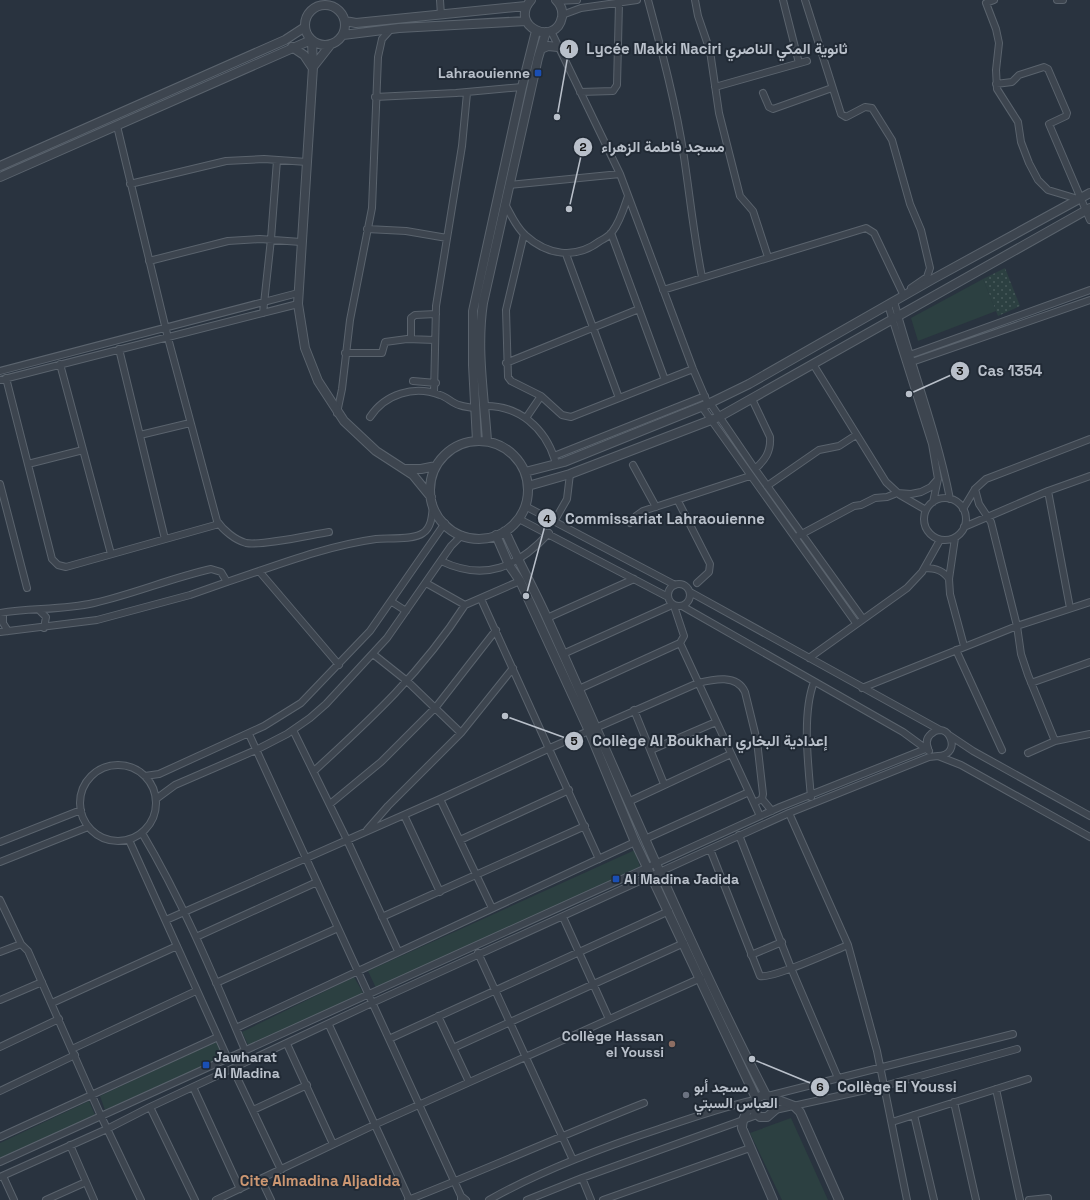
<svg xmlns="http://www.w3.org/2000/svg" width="1090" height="1200" font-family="'Space Grotesk',Vazirmatn,sans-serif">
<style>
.grass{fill:url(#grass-dots)}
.park{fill:#2c4041}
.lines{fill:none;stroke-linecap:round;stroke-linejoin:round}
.minor-casing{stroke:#5a636d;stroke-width:8}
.tertiary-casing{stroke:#5a636d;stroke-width:10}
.minor{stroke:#3d454f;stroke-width:6}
.tertiary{stroke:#3d454f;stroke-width:8}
.transit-dot{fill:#1a4fb4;stroke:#212a35;stroke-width:1.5}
.education-dot{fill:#8d6e63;stroke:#212a35;stroke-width:1.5}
.worship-dot{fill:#6b7280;stroke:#212a35;stroke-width:1.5}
.labels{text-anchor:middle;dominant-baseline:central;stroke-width:4;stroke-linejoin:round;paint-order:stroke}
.poi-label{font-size:14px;font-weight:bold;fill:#b9c0ca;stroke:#212a35;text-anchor:start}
.neighbourhood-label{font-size:15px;font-weight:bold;fill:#cc9772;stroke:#212a35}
.leader{fill:none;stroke:#b9c0ca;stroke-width:1.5}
.callout-dot{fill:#b9c0ca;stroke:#212a35;stroke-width:1.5}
.mark-label{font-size:12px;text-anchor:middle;font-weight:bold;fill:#111}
.callout-label{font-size:15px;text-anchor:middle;font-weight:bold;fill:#b9c0ca;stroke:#212a35;stroke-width:4;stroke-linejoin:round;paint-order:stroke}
</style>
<defs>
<pattern id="grass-dots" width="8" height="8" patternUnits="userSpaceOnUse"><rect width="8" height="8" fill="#2c4041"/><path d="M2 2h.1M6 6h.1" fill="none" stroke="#485a5b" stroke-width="1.8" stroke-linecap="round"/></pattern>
</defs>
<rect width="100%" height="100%" fill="#29333f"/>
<path class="grass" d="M1005,268L1020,306L998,316L983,279Z"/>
<path class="park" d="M983,279L996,311L918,341L911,318Z
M635,850L640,867L376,988L368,971Z
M354,977L363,993L250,1049L242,1032Z
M217,1041L223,1057L105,1110L100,1096Z
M89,1101L95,1115L0,1159V1143Z
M791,1118L828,1200H782L750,1133Z"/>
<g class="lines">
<defs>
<path id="minor" d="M440,0L441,15
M648,0C662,52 676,104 684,157C690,197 694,237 702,277
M695,0L698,16L710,51L719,113L740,196L753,211L768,257
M783,0L799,63
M805,0L841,114L846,117L865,107L872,108L892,140L910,204L921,230L930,268L927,277L911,288
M994,0L986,3L996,29L999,43L996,70L997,89L1018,122L1021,142L1029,163L1038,180L1048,190L1078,199
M1057,0H1063
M557,1L577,0
M562,15L581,8L637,0
M551,31L620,174L693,369L708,404
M996,84L1012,82L1019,75L1044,67L1048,69L1067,113L1066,116L1049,124L1090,220
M715,87L807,61
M580,92L613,91L617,85L619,3
M763,93L769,107L773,109L832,88
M375,97L456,93L522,87
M117,126L168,338L217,521C223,530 235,540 246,543C262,546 310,535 329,532
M130,184L226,161L264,159L307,162
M509,185L620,174
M505,204C511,215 516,227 525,235C547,255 575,260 600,241C604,239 609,236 612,232C620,222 624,208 628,196
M367,229L406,231L447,238
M611,233L665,380
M524,234L506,310L508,377L511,381L541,396L562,415L571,417L693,369
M566,254L619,398
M149,261L228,241L260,239L301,242
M663,290L866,228L874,233L904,296
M894,301C912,368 937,432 950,499
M888,305L932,444L938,479L933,502
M263,313L271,239L277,160
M411,339V318L415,315L436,314
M119,349L165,539
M345,353H382L385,342L407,339L435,340
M907,356L1090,290
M506,363L639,309
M909,363L1090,300
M60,364L111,554
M813,364L886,482L900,495L926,510
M0,371L298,293
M6,378L52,559L58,565L66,567L219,524
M0,380L298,304
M413,381L436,383
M434,393L436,306L462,146L467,93
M752,399L770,437C771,452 765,460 755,469
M710,403L755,469L863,619
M484,406C519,405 545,428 555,460
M702,407L856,623
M337,413L342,389L350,320L372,208L378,57L382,39L391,29
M370,417C385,394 414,385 440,395C447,397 452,403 459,405C464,407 469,407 474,408
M526,418L541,396
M140,435L190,423
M554,456L705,396
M28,464L83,450
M633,465L656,507
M0,484L27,588
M767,486L819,450L839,446L856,435
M975,489L979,504L991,522L1017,626L1021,654L1028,675L1055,741
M1048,491L1070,608
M924 519a21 21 0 1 1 42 0a21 21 0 1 1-42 0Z
M678,501L710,564L709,572L697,583
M525,506L675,585
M963,509L975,489L986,479L1090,439
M519,519L668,597
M555,520L567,499L570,474
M630,523L636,516L643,511L750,476
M964,527L1048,491L1090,476
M798,536L854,506L861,505L875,498L887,497L897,493L911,494L921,492L931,487L938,479
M955,538L949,579L950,594L964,646
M441,561C485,582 518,567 549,533
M925,568C935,568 943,570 949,579
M259,571L339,665
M227,582C275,566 325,546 376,539C388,538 414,540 423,533C432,527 432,515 433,505
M426,583L465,605L520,581
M668 595a11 11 0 1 1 22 0a11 11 0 1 1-22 0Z
M690,592L940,730
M481,599L599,859
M392,602L406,611
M682,606L903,732L929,751
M39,610L46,617L44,628
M0,613C31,608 63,610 94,603C134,594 171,578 211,569L221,572L227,582L190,595L97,620L0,632
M3,613V623L8,631
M547,618L634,579
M680,643L760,816
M956,650L1002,750
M373,654L407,681L461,733
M563,654L672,605
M809,658L907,588L922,572L940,540
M1031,683L1090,662
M862,688L1017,626L1090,602
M579,689L680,643L684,636L674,606
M634,710L664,784
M293,730L347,840L398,951
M249,734L461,1196
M949,735L973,751L1090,816
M928,748C926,743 926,738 931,734C948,718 964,755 938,756
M651,750L716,722
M1028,753L1055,741L1090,734
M80 803a38 38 0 1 1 76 0a38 38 0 1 1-76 0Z
M314,771C372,718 422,672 465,605
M145,776L159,774L264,726L301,703L370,631L445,523
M811,797C808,764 802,713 814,682
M156,799L175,785L256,750L287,734L310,718L326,704L387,638L451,546L462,535
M440,799L492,908
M762,799L772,811
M628,802L731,754
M330,804L381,762L436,707L496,630
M789,813L848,945L877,1051L907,1200
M404,815L440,892
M367,830L388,806L461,733L513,668
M142,833C183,902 214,977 245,1050
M739,835L791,968L838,1078
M645,839L749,792
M129,840L228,1059
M460,840L569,790
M0,842L81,810
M710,849L760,976C772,979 833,951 848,945
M0,862L88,827
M0,900L21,944L28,951L101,1116L141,1200
M382,917L585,826
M563,917L609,1019
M166,920L440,799L550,748L698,683C714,679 737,674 745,692L757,741L763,794L762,799L754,803
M196,937L317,882
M0,952L21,944
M478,953L573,1160
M751,955L782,942
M216,983L338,928
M0,1000L42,982
M52,1003L177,946
M438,1016L469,1082
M329,1025L409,1199
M236,1028L635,842
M389,1039L669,911
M287,1044L333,1144
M0,1047L59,1019
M453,1048L684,943
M72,1049L196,991
M233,1069L281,1170
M193,1087L240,1189
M996,1089L1020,1200
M0,1091L75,1055
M768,1096L1013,1034
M954,1102L976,1200
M150,1107L195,1200
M253,1110L307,1085
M775,1110L884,1086L1017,1049
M914,1115L934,1200
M892,1122L1028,1079
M0,1137L218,1037
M70,1145L94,1200
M0,1162L780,807L928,748
M3,1176L14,1200
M0,1177L107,1129L150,1107L372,1003L789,813L929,757L938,756L961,765L1090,837
M582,1178L591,1200
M261,1179L271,1200
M46,1200L86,1182
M216,1200L374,1125L701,978
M408,1200C487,1169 565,1134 644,1103
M461,1200V1196L466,1200
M489,1200C542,1170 601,1148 659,1129C691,1118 722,1107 755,1100
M527,1200L582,1178L757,1115
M603,1200L750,1148
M1029,1200L1048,1198V1200"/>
<path id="tertiary" d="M531,0C508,26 556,48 562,17C563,11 561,5 556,0
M305 25a20 20 0 1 1 40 0a20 20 0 1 1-40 0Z
M345,21L356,23L526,6
M343,35L399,28L526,21
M312,41L313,67L298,304L305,348L318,381L344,421L376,451L413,475L431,497
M292,47L304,55L312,67
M541,49L548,46L558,47
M313,67L331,44
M0,166L285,40L305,27
M0,177L311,40
M477,441L473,365V311L522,87L536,31
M487,441C484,395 476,349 483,303L538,58L546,32
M430 490a49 49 0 1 1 98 0a49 49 0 1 1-98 0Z
M406,469H421L436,466
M525,472L564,462L708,404L749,384L933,279L1090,193
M528,486L570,474L719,417L1090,208
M505,531C518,561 534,589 547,618C619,777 686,940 766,1095
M496,535L509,565L520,581L589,731L635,842L756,1098
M754,1102L755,1113L760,1117H767L775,1110V1103L771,1097
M773,1200L742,1128C742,1117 753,1096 765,1095L794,1106L800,1112L839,1200"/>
</defs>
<use href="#minor" class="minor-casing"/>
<use href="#tertiary" class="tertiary-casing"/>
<use href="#minor" class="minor"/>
<use href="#tertiary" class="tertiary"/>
</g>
<g class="transit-dot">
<rect x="534" y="69" width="8" height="8" rx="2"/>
<rect x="612" y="875" width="8" height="8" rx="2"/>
<rect x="202" y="1061" width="8" height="8" rx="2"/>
</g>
<circle class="education-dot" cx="672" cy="1044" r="4"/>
<circle class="worship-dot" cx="686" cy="1095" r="4"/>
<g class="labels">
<g class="poi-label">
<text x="530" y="73" text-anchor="end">Lahraouienne</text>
<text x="624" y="879">Al Madina Jadida</text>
<text x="664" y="1036" text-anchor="end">Collège Hassan<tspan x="664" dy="16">el Youssi</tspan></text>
<text x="214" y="1057">Jawharat<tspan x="214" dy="16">Al Madina</tspan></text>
<text x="694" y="1087">مسجد أبو<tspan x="694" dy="16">العباس السبتي</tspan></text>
</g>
<g class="neighbourhood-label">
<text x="320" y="1180">Cite Almadina Aljadida</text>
</g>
</g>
<path class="leader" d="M557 117L569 49M569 209L583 147M909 394L960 371M526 596L547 518M505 716L574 741M752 1059L820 1087"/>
<g class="callout-dot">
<circle cx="557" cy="117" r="4"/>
<circle cx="569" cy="209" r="4"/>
<circle cx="909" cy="394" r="4"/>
<circle cx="526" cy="596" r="4"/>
<circle cx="505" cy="716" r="4"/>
<circle cx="752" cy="1059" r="4"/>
<circle cx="569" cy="49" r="10"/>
<circle cx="583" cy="147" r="10"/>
<circle cx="960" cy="371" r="10"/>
<circle cx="547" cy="518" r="10"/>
<circle cx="574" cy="741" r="10"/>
<circle cx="820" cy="1087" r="10"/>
</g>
<g class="mark-label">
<text x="569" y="53">1</text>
<text x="583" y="151">2</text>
<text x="960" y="375">3</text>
<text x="547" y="523">4</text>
<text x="574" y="745">5</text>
<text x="820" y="1091">6</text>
</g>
<g class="callout-label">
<text x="717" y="54">Lycée Makki Naciri ثانوية المكي الناصري</text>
<text x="663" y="152">مسجد فاطمة الزهراء</text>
<text x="1010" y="376">Cas 1354</text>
<text x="665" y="524">Commissariat Lahraouienne</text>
<text x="710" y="746">Collège Al Boukhari إعدادية البخاري</text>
<text x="897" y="1092">Collège El Youssi</text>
</g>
</svg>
